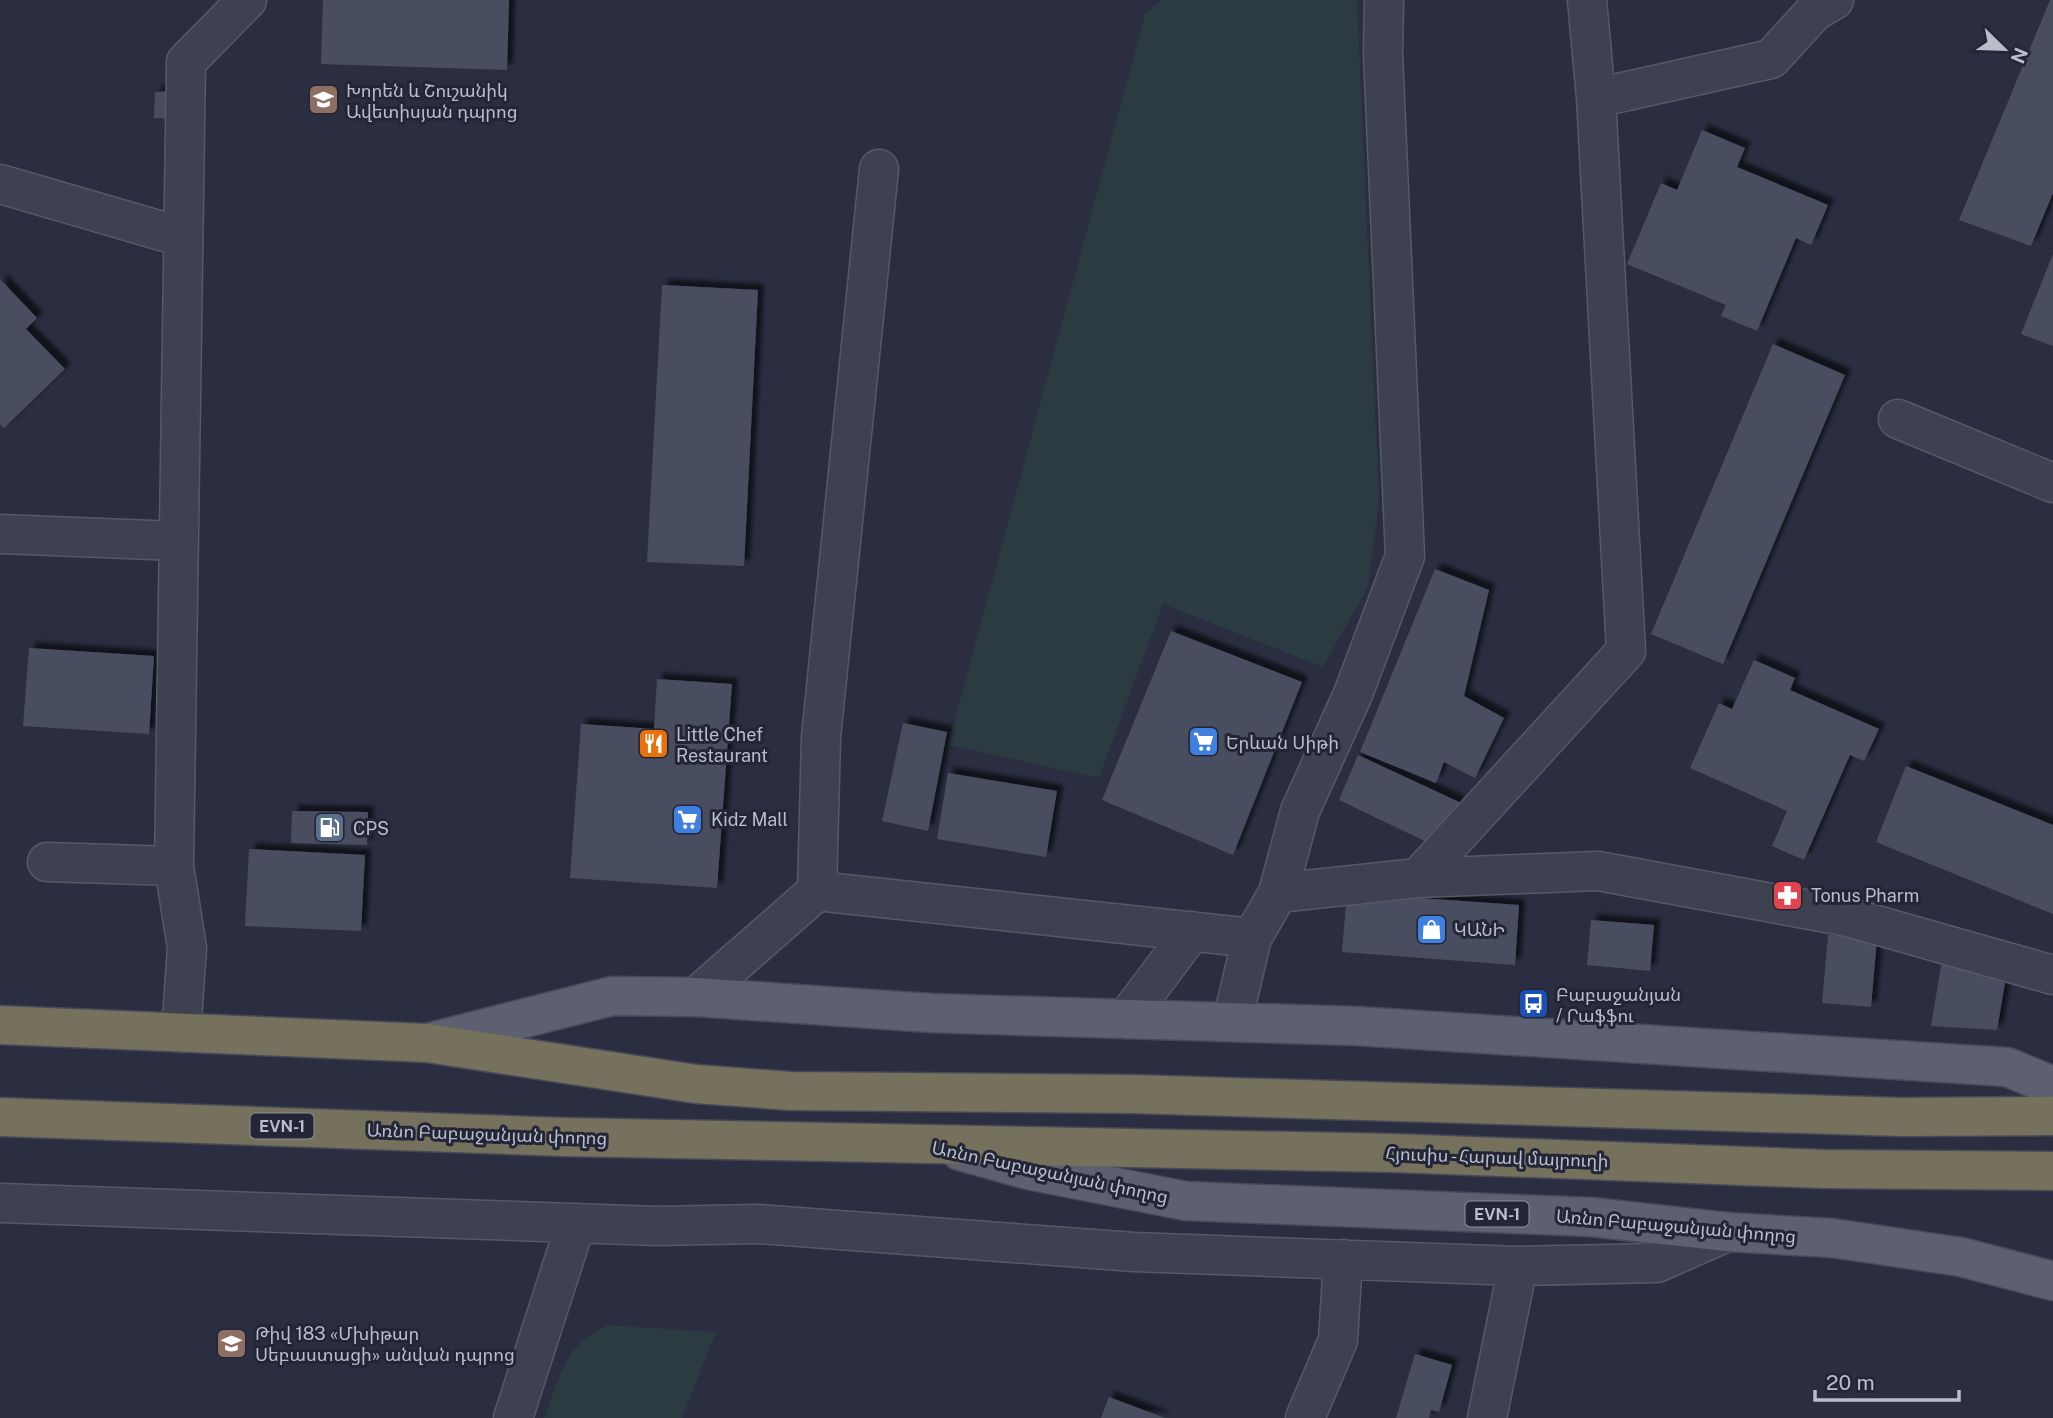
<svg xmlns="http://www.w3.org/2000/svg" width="2053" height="1418" font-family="'Public Sans','Noto Sans Armenian',sans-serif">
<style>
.green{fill:#2c3a41}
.building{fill:#4a4e61;filter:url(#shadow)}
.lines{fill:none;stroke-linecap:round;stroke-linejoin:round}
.minor-casing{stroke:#565967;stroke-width:41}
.major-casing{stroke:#484a59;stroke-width:41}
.highway-casing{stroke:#464957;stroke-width:41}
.minor{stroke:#3e4150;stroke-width:38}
.major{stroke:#5c6070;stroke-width:38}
.highway{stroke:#75715c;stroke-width:38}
.labels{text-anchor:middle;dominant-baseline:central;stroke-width:6;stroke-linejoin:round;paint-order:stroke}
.shield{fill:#232636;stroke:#8d909e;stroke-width:2}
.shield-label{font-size:16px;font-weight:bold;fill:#bbbdca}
.poi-label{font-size:18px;fill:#bbbdca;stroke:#232636;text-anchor:start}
.street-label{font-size:18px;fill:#bbbdca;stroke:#232636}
</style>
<defs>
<filter id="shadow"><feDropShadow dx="6" dy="-6" stdDeviation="2" flood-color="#0009"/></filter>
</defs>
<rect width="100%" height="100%" fill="#2a2e40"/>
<path class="green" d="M1161,0H1357L1379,500L1368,587L1323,667L1163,604L1099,778L948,745L1145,15Z
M608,1325L716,1332L682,1418H544C560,1378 565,1342 608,1325Z"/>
<path class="building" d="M323,0H509L507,70L321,64Z
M2050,0H2053V193L2031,246L1959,220Z
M180,91V119L154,118L155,92Z
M1702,130L1745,148L1737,167L1828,205L1811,245L1796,238L1757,331L1721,316L1726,305L1627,264L1661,183L1677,190Z
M2053,254V346L2021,334Z
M0,279L37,318L26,329L65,369L4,428L0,424Z
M662,285L758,290L744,566L647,562Z
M1773,344L1845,375L1723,664L1651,634Z
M1435,569L1489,590L1464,696L1504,718L1475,778L1444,762L1436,783L1360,752Z
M1171,631L1302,682L1233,855L1102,800Z
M29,648L154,656L149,734L23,726Z
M1754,660L1795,678L1790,690L1879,729L1864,761L1850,755L1804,860L1772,846L1787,811L1690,768L1719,703L1732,709Z
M657,679L732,684L717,888L570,878L581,724L654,729Z
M903,723L947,732L928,831L882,821Z
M1358,755L1459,802L1444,839L1435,846L1339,800Z
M1906,766L2053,825V914L1876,842Z
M948,773L1057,791L1046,857L937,839Z
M292,811L368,812L367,845L291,843Z
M249,849L365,855L361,931L245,926Z
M1347,893L1519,905L1515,965L1342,952Z
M1591,920L1654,925L1650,971L1587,965Z
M1828,935L1877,939L1871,1007L1822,1003Z
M1942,960L2005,983L1997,1030L1931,1026Z
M1415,1354L1452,1365L1439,1412L1431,1410L1429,1418H1396Z
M1109,1397L1165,1418H1101Z"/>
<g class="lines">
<defs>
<path id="minor" d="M1596,98L1771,59L1814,12L1834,0
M0,184L182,237
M1898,419L2053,483
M0,534L178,541
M47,862L174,866
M1418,878L1626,651L1596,98L1587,0
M817,891L821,737L879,169
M1278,893L1418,878L1598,871L1848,917L2053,975
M696,997L817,891L1252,938
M1126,1019L1192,931
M1232,1022L1252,938L1278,893L1300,811L1353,694L1405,556L1383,54L1384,0
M181,1033L187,948L174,866L186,62L247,0
M0,1203L657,1226L758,1224L1134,1252L1518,1266L1657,1263L1727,1232
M513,1418L576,1223
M1305,1418L1338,1340L1343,1259
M1487,1418L1518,1266"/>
<path id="major" d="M427,1043L612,996L696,997L930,1013L1356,1026L2007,1067L2053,1086
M960,1151L1028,1170L1186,1201L1591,1217L1727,1232L1832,1238L1961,1257L2053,1281"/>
<path id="highway" d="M0,1025L427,1043L696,1084L790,1091L1132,1094L1901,1117L2053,1116
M0,1117L564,1137L1393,1153L1824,1169L2053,1171"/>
</defs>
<use href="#minor" class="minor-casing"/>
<use href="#major" class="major-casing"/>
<use href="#highway" class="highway-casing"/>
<use href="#minor" class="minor"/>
<use href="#major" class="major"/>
<use href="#highway" class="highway"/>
</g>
<defs>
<symbol id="school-square" viewBox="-11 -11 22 22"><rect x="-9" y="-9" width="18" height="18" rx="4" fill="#8d6e63" stroke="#232636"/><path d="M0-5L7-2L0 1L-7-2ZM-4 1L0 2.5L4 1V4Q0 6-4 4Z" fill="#fff"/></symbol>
<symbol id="supermarket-square" viewBox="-11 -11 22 22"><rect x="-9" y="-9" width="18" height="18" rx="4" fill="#3f7fe0" stroke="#232636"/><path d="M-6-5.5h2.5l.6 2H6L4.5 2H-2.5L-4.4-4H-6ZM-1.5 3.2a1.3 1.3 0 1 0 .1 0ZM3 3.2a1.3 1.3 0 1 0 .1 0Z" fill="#fff"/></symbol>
<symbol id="restaurant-square" viewBox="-11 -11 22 22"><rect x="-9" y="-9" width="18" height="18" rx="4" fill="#e8710a" stroke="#232636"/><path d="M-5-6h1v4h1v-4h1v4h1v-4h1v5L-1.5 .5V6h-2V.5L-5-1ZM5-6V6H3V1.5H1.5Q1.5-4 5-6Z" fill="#fff"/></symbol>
<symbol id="fuel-square" viewBox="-11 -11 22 22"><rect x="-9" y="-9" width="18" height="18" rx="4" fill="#5c6f8a" stroke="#232636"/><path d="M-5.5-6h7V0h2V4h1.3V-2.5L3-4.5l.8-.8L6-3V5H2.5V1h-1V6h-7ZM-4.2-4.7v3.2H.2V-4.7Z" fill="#fff"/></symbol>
<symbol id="pharmacy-square" viewBox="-11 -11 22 22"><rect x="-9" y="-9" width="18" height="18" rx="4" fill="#e0444e" stroke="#232636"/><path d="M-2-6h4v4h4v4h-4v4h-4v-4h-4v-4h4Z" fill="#fff"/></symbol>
<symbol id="shop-square" viewBox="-11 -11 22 22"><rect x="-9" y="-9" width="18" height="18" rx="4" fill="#3f7fe0" stroke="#232636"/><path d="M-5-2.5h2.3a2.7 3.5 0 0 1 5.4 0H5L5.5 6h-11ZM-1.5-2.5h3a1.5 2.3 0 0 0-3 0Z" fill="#fff"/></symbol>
<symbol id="bus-square" viewBox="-11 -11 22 22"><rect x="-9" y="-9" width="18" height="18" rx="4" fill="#1a4fb4" stroke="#232636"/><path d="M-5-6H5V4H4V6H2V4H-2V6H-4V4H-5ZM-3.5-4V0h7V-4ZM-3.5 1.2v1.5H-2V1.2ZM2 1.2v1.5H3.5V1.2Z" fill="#fff"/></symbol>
</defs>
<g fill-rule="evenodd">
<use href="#school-square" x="306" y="82" width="35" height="35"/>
<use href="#supermarket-square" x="1186" y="724" width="35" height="35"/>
<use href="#restaurant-square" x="636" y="726" width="35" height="35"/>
<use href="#supermarket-square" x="670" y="802" width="35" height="35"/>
<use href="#fuel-square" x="312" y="810" width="35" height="35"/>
<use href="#pharmacy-square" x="1770" y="878" width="35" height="35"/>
<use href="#shop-square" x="1414" y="912" width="35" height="35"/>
<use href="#bus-square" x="1516" y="986" width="35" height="35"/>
<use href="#school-square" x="214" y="1326" width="35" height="35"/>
</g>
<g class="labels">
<g class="shield">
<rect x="250.5" y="1113.5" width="63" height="25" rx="5"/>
<rect x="1465.5" y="1201.5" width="63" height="25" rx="5"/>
</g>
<g class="shield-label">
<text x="282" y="1126">EVN-1</text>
<text x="1497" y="1214">EVN-1</text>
</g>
<g class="poi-label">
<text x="346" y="90">Խորեն և Շուշանիկ<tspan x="346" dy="21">Ավետիսյան դպրոց</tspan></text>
<text x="676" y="734">Little Chef<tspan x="676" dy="21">Restaurant</tspan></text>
<text x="1226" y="742">Երևան Սիթի</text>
<text x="711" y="819">Kidz Mall</text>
<text x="353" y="828">CPS</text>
<text x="1811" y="895">Tonus Pharm</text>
<text x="1454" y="929">ԿԱՆԻ</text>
<text x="1556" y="994">Բաբաջանյան<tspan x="1556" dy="21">/ Րաֆֆու</tspan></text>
<text x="255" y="1333">Թիվ 183 «Մխիթար<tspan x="255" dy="21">Սեբաստացի» անվան դպրոց</tspan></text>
</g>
<g class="street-label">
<text transform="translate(487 1134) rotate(2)">Առնո Բաբաջանյան փողոց</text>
<text transform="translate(1497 1157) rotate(2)">Հյուսիս - Հարավ մայրուղի</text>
<text transform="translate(1050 1172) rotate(12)">Առնո Բաբաջանյան փողոց</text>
<text transform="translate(1676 1226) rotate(5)">Առնո Բաբաջանյան փողոց</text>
</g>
</g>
<g transform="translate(2004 49) rotate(113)" stroke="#232636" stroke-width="5" paint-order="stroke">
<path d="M0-5L12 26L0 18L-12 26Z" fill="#bbbdca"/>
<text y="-10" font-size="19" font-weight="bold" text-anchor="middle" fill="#bbbdca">N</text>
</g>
<path d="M1815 1390v10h144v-10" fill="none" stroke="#bbbdca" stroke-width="3.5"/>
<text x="1826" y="1390" font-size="21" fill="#bbbdca" stroke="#232636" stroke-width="5" paint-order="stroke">20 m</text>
</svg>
